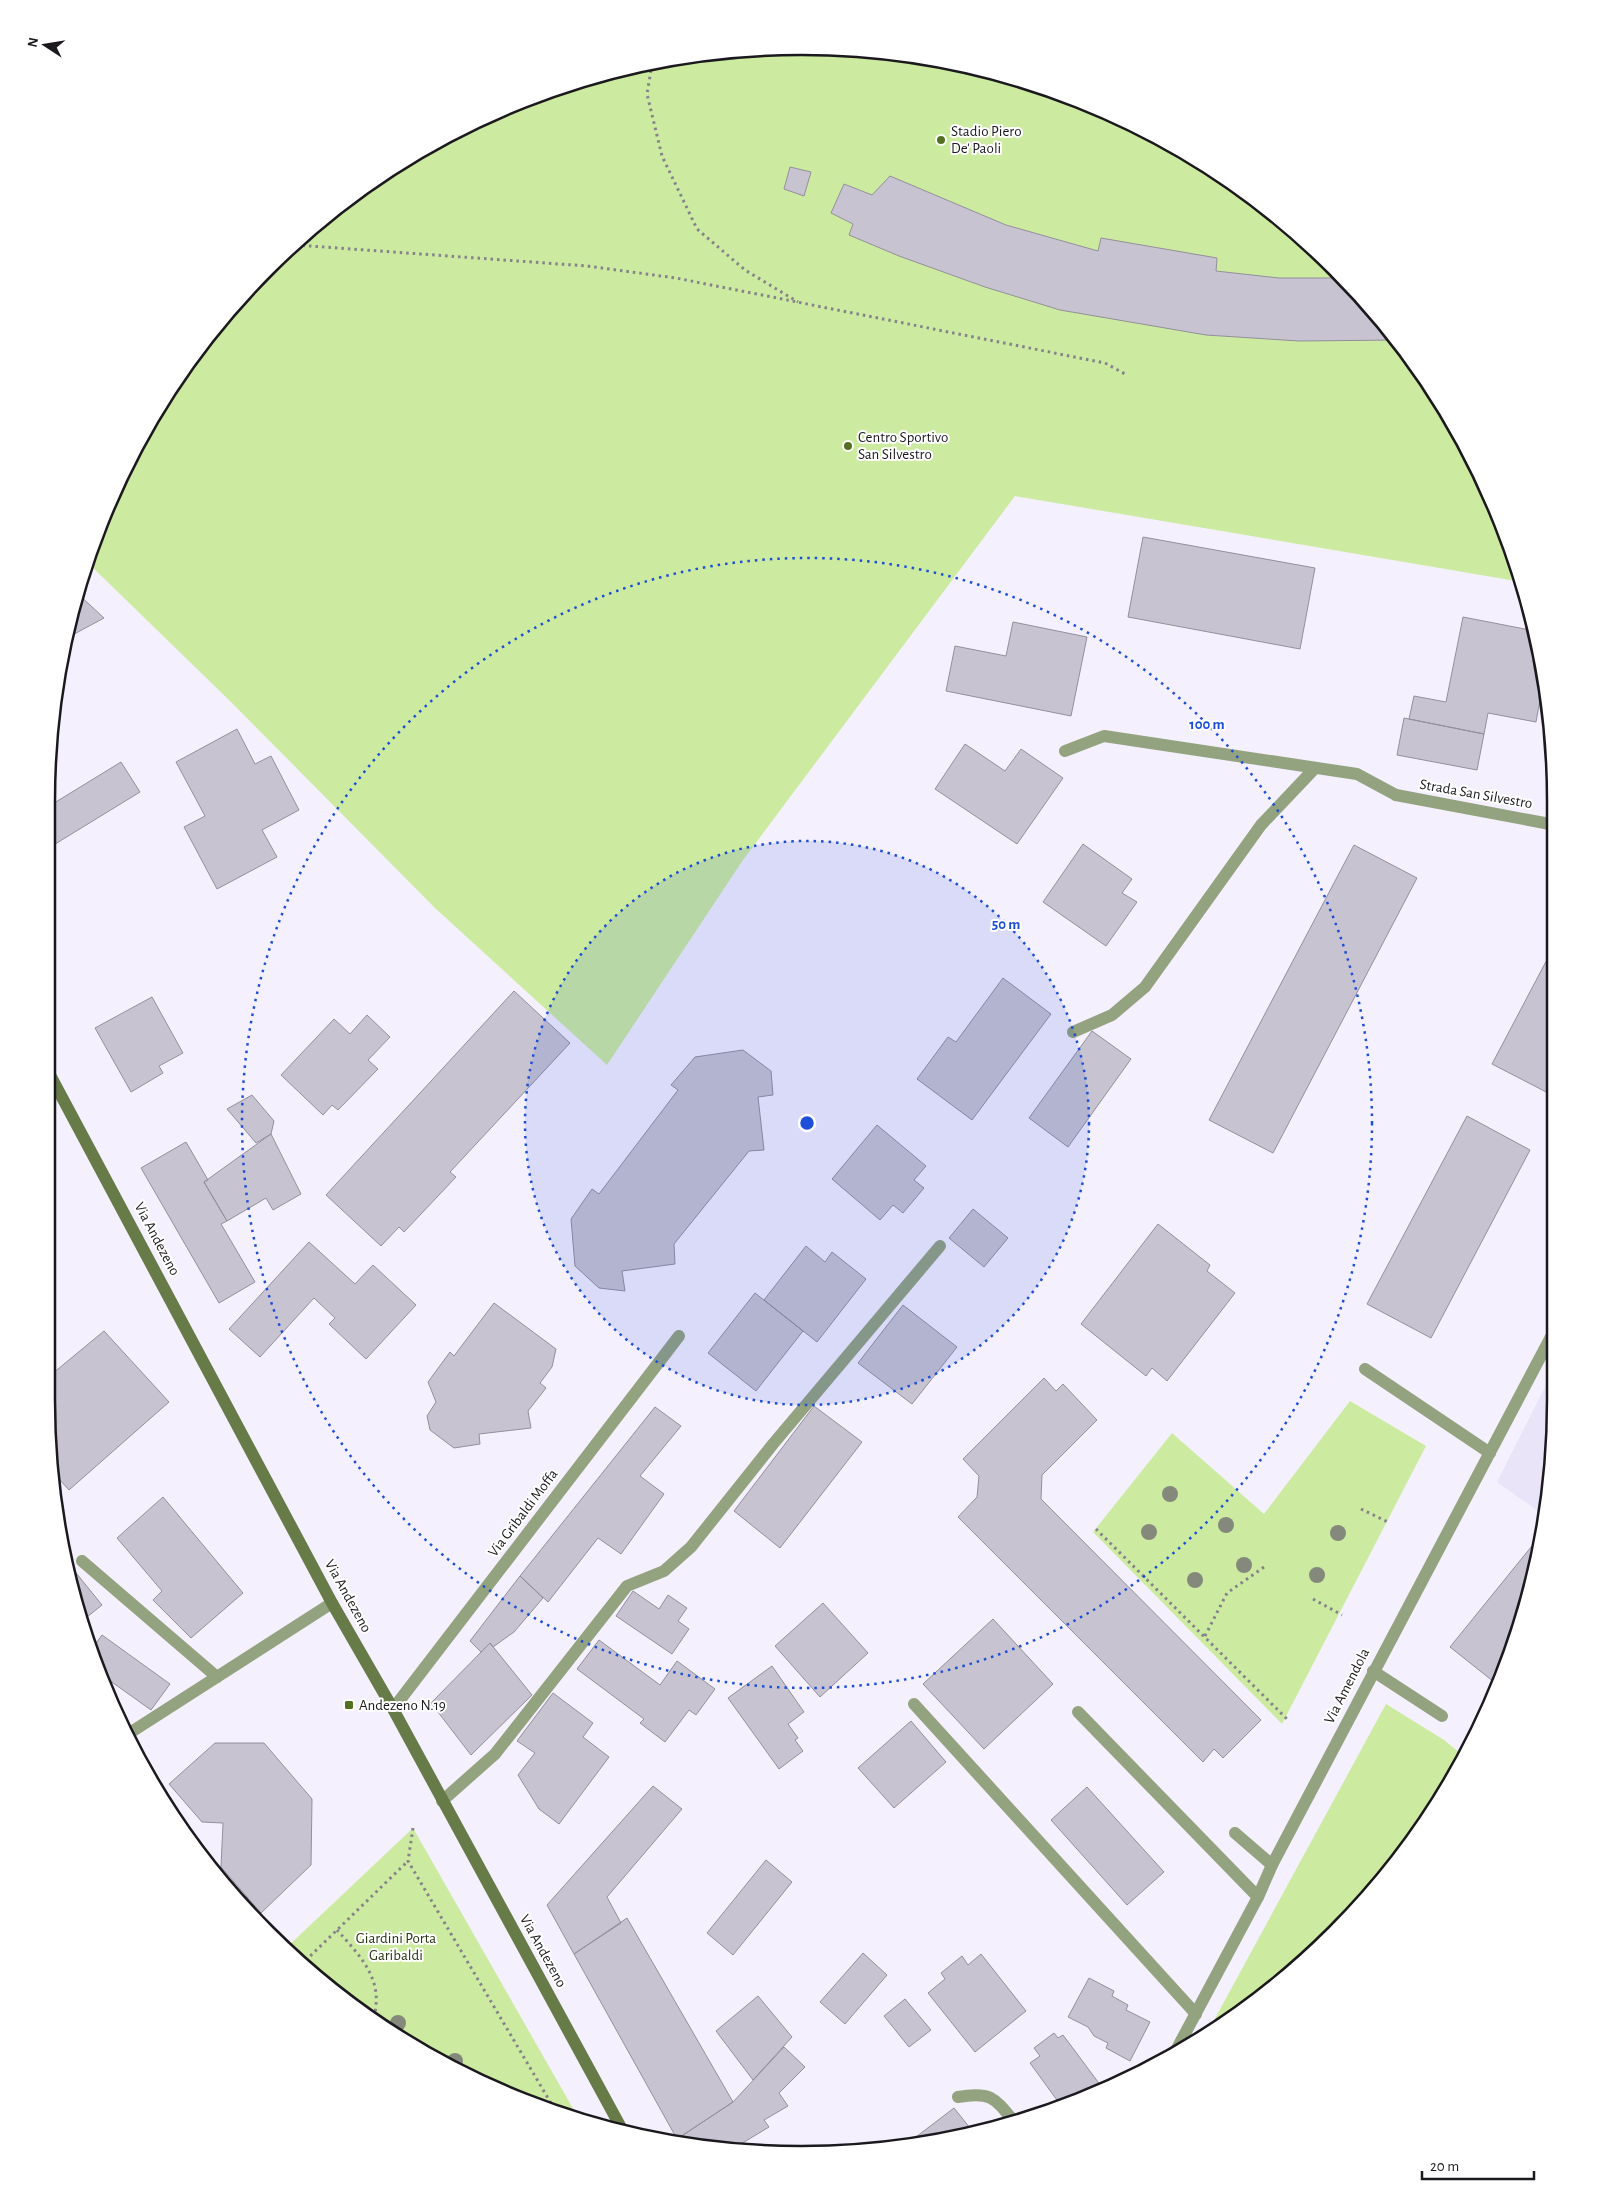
<svg xmlns="http://www.w3.org/2000/svg" width="1602" height="2201" font-family="'Alegreya Sans',sans-serif">
<style>
.built{fill:#eae4f8}
.green{fill:#cceba0}
.building{fill:#c7c3d0;stroke:#938f9b}
.lines{fill:none;stroke-linecap:round;stroke-linejoin:round}
.path{stroke:#85828b;stroke-width:3;stroke-dasharray:2.5 4;stroke-linecap:butt}
.service{stroke:#93a27f;stroke-width:12}
.minor{stroke:#93a27f;stroke-width:12}
.secondary{stroke:#667b47;stroke-width:12}
.tree{fill:#84897c}
.ring{fill:none;stroke:#1d4ed8;stroke-width:2.5;stroke-dasharray:2.5 5}
.poi-dot{fill:#547023;stroke:#fff;stroke-width:2}
.labels{text-anchor:middle;dominant-baseline:central;stroke-width:4;stroke-linejoin:round;paint-order:stroke}
.poi-label{font-size:15px;fill:#1b191e;stroke:#fff;text-anchor:start}
.street-label{font-size:15px;fill:#1b191e;stroke:#fff}
.park-label{font-size:15px;fill:#283512;stroke:#fff}
.rim{fill:none;stroke:#1b191e;stroke-width:2.5}
.centre{fill:#1d4ed8;stroke:#fff;stroke-width:2.5}
.ring-label{font-size:15px;text-anchor:middle;font-weight:bold;fill:#1d4ed8;stroke:#fff;stroke-width:4;stroke-linejoin:round;paint-order:stroke}
</style>
<rect width="100%" height="100%" fill="#f4f0fe"/>
<path class="built" d="M1554,1369V1450L1543,1515L1497,1482Z"/>
<path class="green" d="M751,48L899,53L1043,86L1178,147L1298,233L1400,341L1454,423L1498,512L1522,582L1015,496L743,860L607,1065L435,908L230,701L87,562L104,512L173,382L234,303L341,202L467,124L605,72Z
M1350,1401L1426,1446L1282,1724L1093,1532L1172,1433L1264,1514Z
M1386,1704L1444,1740L1465,1757L1455,1777L1369,1897L1261,1999L1206,2035Z
M413,1828L579,2119L467,2077L382,2028L303,1967L285,1949Z"/>
<path class="building" d="M790,167L811,172L804,196L784,189Z
M890,176L1006,225L1098,251L1101,238L1217,258L1216,271L1279,278H1341L1398,340L1299,341L1206,335L1060,310L985,287L899,256L849,235L853,224L831,213L844,184L872,195Z
M1143,537L1315,568L1300,649L1128,617Z
M76,592L104,618L65,639L72,606Z
M1463,617L1535,631L1544,678L1536,722L1488,713L1484,734L1409,719L1414,696L1446,702Z
M1013,622L1087,637L1071,716L946,691L955,646L1006,656Z
M1404,718L1484,734L1477,770L1397,755Z
M237,729L255,764L271,756L299,810L262,830L277,857L217,889L184,827L205,816L176,762Z
M965,744L1005,771L1021,749L1063,778L1017,844L935,789Z
M121,762L140,792L47,849L46,808Z
M1083,844L1132,879L1122,893L1137,902L1106,946L1043,902Z
M1354,845L1417,878L1273,1153L1209,1120Z
M1551,952L1552,1095L1492,1064Z
M1003,978L1051,1014L972,1120L917,1079L948,1037L956,1042Z
M514,991L570,1043L450,1172L456,1177L404,1232L399,1227L381,1246L326,1195Z
M152,997L183,1053L159,1066L163,1073L131,1092L95,1028Z
M367,1015L390,1037L368,1060L378,1069L338,1110L332,1105L323,1115L281,1075L334,1019L350,1034Z
M1092,1031L1131,1059L1068,1147L1029,1118Z
M743,1050L771,1071L773,1095L758,1097L764,1150L749,1151L674,1244L675,1264L622,1271L625,1291L599,1288L575,1266L571,1219L592,1189L599,1194L678,1090L671,1085L695,1057Z
M252,1095L274,1121L271,1134L256,1143L227,1109Z
M1467,1116L1530,1150L1431,1338L1367,1304Z
M877,1125L926,1166L914,1180L924,1188L903,1213L893,1205L880,1220L832,1179Z
M271,1134L301,1194L273,1210L266,1198L227,1221L204,1182Z
M186,1142L208,1180L204,1182L227,1221L221,1224L255,1282L219,1303L141,1168Z
M973,1209L1008,1238L984,1267L949,1238Z
M1158,1224L1210,1265L1207,1271L1235,1293L1167,1381L1152,1368L1146,1376L1081,1324Z
M309,1242L355,1284L373,1265L416,1305L366,1359L329,1324L335,1318L314,1298L260,1357L229,1329Z
M806,1246L825,1262L832,1252L866,1279L817,1342L764,1300Z
M755,1293L803,1331L756,1391L708,1353Z
M494,1303L556,1349L552,1367L540,1383L546,1388L528,1411L531,1428L479,1434L480,1444L454,1448L430,1430L427,1416L436,1402L428,1382L450,1352L454,1356Z
M903,1305L957,1347L912,1404L858,1363Z
M104,1331L169,1402L69,1490L58,1478L53,1483L52,1374Z
M1044,1378L1056,1391L1063,1384L1097,1420L1042,1475L1041,1499L1261,1720L1223,1758L1214,1749L1203,1762L958,1517L977,1497L979,1476L963,1459Z
M814,1406L862,1442L780,1548L734,1511Z
M655,1407L681,1426L640,1476L664,1494L621,1554L598,1538L548,1602L520,1576Z
M163,1497L243,1593L191,1638L153,1600L162,1591L117,1538Z
M1540,1536L1530,1596L1499,1686L1450,1647Z
M68,1563L102,1605L82,1621L72,1596L66,1565Z
M520,1576L543,1598L514,1632L493,1647L490,1643L481,1652L470,1641Z
M633,1591L659,1609L668,1595L687,1608L678,1621L689,1629L672,1654L616,1616Z
M823,1603L868,1653L820,1697L775,1646Z
M993,1619L1053,1684L984,1749L923,1684Z
M102,1635L170,1684L151,1710L102,1675L92,1649Z
M599,1640L660,1685L677,1661L715,1689L696,1715L689,1710L665,1742L640,1723L644,1719L577,1669Z
M490,1643L532,1695L471,1755L431,1703Z
M772,1666L804,1712L788,1724L798,1738L795,1740L803,1751L779,1769L728,1698Z
M553,1693L593,1723L583,1737L609,1757L559,1824L539,1809L518,1775L535,1753L517,1741Z
M911,1721L946,1762L894,1808L858,1768Z
M215,1743H264L312,1799L311,1865L261,1913L221,1867L223,1823L202,1822L169,1784Z
M653,1786L682,1809L607,1897L621,1923L574,1954L547,1905Z
M1087,1787L1164,1872L1127,1905L1051,1820Z
M766,1860L792,1882L733,1955L707,1933Z
M627,1918L733,2102L677,2139L574,1954Z
M863,1953L887,1975L845,2024L820,2002Z
M981,1954L1026,2011L975,2052L928,1993L945,1979L941,1973L962,1956L968,1965Z
M1089,1978L1114,1991L1112,1996L1128,2005L1126,2010L1150,2022L1130,2061L1106,2048L1108,2043L1094,2036L1088,2027L1068,2017Z
M758,1996L792,2037L753,2080L716,2031Z
M905,1999L931,2030L909,2047L884,2016Z
M1054,2033L1058,2038L1063,2035L1104,2090L1062,2107L1030,2063L1040,2056L1034,2048Z
M784,2047L805,2067L779,2093L788,2106L764,2120L769,2127L731,2150L702,2148L680,2144L677,2139L733,2102Z
M954,2108L974,2133L916,2145L912,2140Z"/>
<g class="lines">
<path class="path" d="M652,64L647,94L662,156L697,229L745,270L798,302
M296,245L587,266L676,278L1105,363L1127,375
M1361,1509L1390,1523
M1096,1529L1288,1720
M1313,1599L1342,1615
M1205,1636L1227,1593L1264,1567
M413,1828L408,1861L555,2110
M337,1930C353,1948 374,1969 376,1994C377,2002 375,2013 374,2021
M301,1965L408,1861"/>
<path class="service" d="M1065,751L1104,736L1357,774L1396,795
M1073,1032L1112,1015L1145,987L1261,825L1315,768
M1365,1369L1490,1453
M82,1561L217,1677
M1373,1671L1442,1716
M914,1704L1196,2014
M1078,1712L1258,1897
M442,1801L495,1754L627,1586L664,1571L691,1547L773,1444L940,1246
M1235,1833L1272,1865
M958,2097C991,2091 995,2098 1015,2123"/>
<path class="minor" d="M1396,795L1550,824
M393,1709L679,1336
M125,1736L332,1603
M1173,2056L1258,1897L1272,1865L1553,1333"/>
<path class="secondary" d="M49,1073L332,1603L393,1709L624,2133"/>
</g>
<g class="tree">
<circle cx="1170" cy="1494" r="8"/>
<circle cx="1226" cy="1525" r="8"/>
<circle cx="1149" cy="1532" r="8"/>
<circle cx="1338" cy="1533" r="8"/>
<circle cx="1244" cy="1565" r="8"/>
<circle cx="1317" cy="1575" r="8"/>
<circle cx="1195" cy="1580" r="8"/>
<circle cx="398" cy="2023" r="8"/>
<circle cx="455" cy="2061" r="8"/>
</g>
<circle cx="807" cy="1123" r="282" fill="#1d4ed8" fill-opacity=".12"/>
<g class="ring">
<circle cx="807" cy="1123" r="282"/>
<circle cx="807" cy="1123" r="565"/>
</g>
<g class="poi-dot">
<circle cx="941" cy="140" r="5"/>
<circle cx="848" cy="446" r="5"/>
<rect x="344" y="1700" width="10" height="10" rx="2.5"/>
</g>
<g class="labels">
<g class="poi-label">
<text x="951" y="131">Stadio Piero<tspan x="951" dy="17">De' Paoli</tspan></text>
<text x="858" y="437">Centro Sportivo<tspan x="858" dy="17">San Silvestro</tspan></text>
<text x="359" y="1705">Andezeno N.19</text>
</g>
<g class="street-label">
<text transform="translate(1476 794) rotate(10)">Strada San Silvestro</text>
<text transform="translate(157 1239) rotate(62)">Via Andezeno</text>
<text transform="translate(523 1513) rotate(-53)">Via Gribaldi Moffa</text>
<text transform="translate(348 1596) rotate(61)">Via Andezeno</text>
<text transform="translate(1347 1686) rotate(-63)">Via Amendola</text>
<text transform="translate(543 1951) rotate(61)">Via Andezeno</text>
</g>
<g class="park-label">
<text x="396" y="1938">Giardini Porta<tspan x="396" dy="17">Garibaldi</tspan></text>
</g>
</g>
<path d="M0 0H1602V2201H0ZM801 55H801A746 746 0 0 1 1547 801V1400A746 746 0 0 1 801 2146H801A746 746 0 0 1 55 1400V801A746 746 0 0 1 801 55Z" fill="#fff" fill-rule="evenodd"/>
<path class="rim" d="M801 55H801A746 746 0 0 1 1547 801V1400A746 746 0 0 1 801 2146H801A746 746 0 0 1 55 1400V801A746 746 0 0 1 801 55Z"/>
<circle cx="807" cy="1123" r="8" class="centre"/>
<g class="ring-label">
<text x="1207" y="729">100 m</text>
<text x="1006" y="929">50 m</text>
</g>
<g transform="translate(45 45) rotate(282)" stroke="#ffffff" stroke-width="4" paint-order="stroke">
<path d="M0-4L9 19L0 12L-9 19Z" fill="#1b191e"/>
<text y="-8" font-size="14" font-weight="bold" text-anchor="middle" fill="#1b191e">N</text>
</g>
<path d="M1422 2171v8h112v-8" fill="none" stroke="#1b191e" stroke-width="2.5"/>
<text x="1430" y="2171" font-size="15" fill="#1b191e" stroke="#ffffff" stroke-width="4" paint-order="stroke">20 m</text>
</svg>
